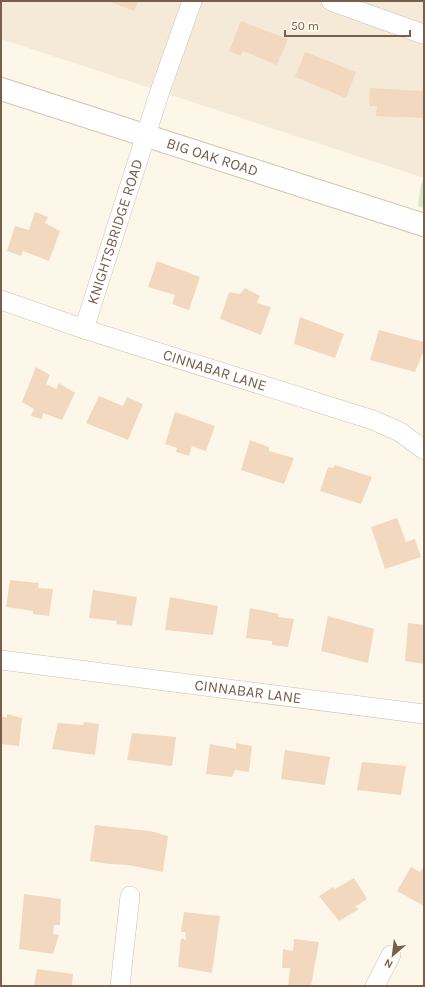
<svg xmlns="http://www.w3.org/2000/svg" width="425" height="987" font-family="Karla,sans-serif">
<style>
.residential{fill:#f5e9d7}
.green{fill:#d3ecc6}
.building{fill:#f3d8c0}
.lines{fill:none;stroke-linecap:round;stroke-linejoin:round}
.street-casing{stroke:#d0bfae;stroke-width:20}
.secondary-casing{stroke:#d3c0ab;stroke-width:24}
.street{stroke:#fff;stroke-width:19}
.secondary{stroke:#fff;stroke-width:22}
.labels{text-anchor:middle;dominant-baseline:central;stroke-width:4;stroke-linejoin:round;paint-order:stroke}
.street-label{font-size:15px;fill:#795f4b;stroke:#fffaf0}
</style>
<rect width="100%" height="100%" fill="#fdf7e9"/>
<path class="residential" d="M1,1H424V178L1,39Z"/>
<path class="green" d="M424,178V208L418,206L421,185Z"/>
<path class="building" d="M108,1H138L134,11Z
M241,21L288,39L277,65L243,51L241,56L229,51Z
M305,52L356,72L346,98L295,77Z
M370,88L424,91V118L376,116L377,106H369Z
M35,212L48,217L45,223L60,231L49,261L23,251L21,256L7,251L15,226L29,230Z
M157,261L200,277L189,310L172,304L175,295L148,287Z
M245,288L260,296L257,303L271,307L261,335L220,319L229,292L240,294Z
M300,317L344,334L335,358L294,344Z
M379,330L424,342V350L415,372L370,360Z
M36,367L50,375L46,384L56,389L59,383L75,393L62,420L43,413L42,419L31,416L34,409L22,402Z
M99,396L123,406L127,397L143,404L128,440L86,423Z
M175,412L215,426L206,451L192,446L189,456L176,452L177,448L165,444Z
M250,440L269,447V451L294,458L284,484L241,470Z
M335,465L372,477L361,504L320,491L328,467L333,468Z
M397,518L406,542L415,539L421,557L385,569L371,527Z
M10,580L39,583L38,588L53,589L49,616L33,614V611L6,607Z
M93,590L137,597L132,626L116,624L117,621L89,618Z
M170,597L218,606L213,635L165,630Z
M250,608L279,614L278,617L294,619L288,647L272,645V641L246,638Z
M328,616L374,629L368,663L321,651Z
M408,623L424,625V664L405,661Z
M7,714L22,718L19,746L1,744V717H7Z
M84,722L99,724L95,755L52,749L58,723L83,725Z
M132,733L176,737L172,766L127,760Z
M236,743L252,746L249,772L235,770L232,777L206,774L210,744L236,749Z
M285,750L330,757L325,785L281,779Z
M362,762L406,766L401,795L357,790Z
M95,825L150,831L168,836L163,872L128,865L109,864L90,861Z
M411,867L420,872L424,867V906L397,891Z
M354,878L367,899L355,907L359,909L339,921L319,896L333,887L335,889Z
M24,894L61,899L60,925H54L53,934L59,935L53,954L19,949Z
M184,912L220,916L212,973L178,967L181,938L186,940L185,932H181Z
M294,939L319,942L311,986H288L290,968H282L283,949L293,951Z
M37,969L73,974L72,986H34Z"/>
<g class="lines">
<defs>
<g id="street">
<path d="M331,1L423,34"/>
<path id="s1" d="M1,300L84,329L373,420L400,432L424,450"/>
<path id="s2" d="M84,329L159,94L192,1"/>
<path id="s3" d="M1,660L424,714"/>
<path d="M120,986L130,896"/>
<path d="M375,986L391,955"/>
</g>
<g id="secondary">
<path id="s4" d="M1,89L424,225"/>
</g>
</defs>
<use href="#street" class="street-casing"/>
<use href="#secondary" class="secondary-casing"/>
<use href="#street" class="street"/>
<use href="#secondary" class="secondary"/>
</g>
<g class="labels">
<g class="street-label">
<text stroke="none"><textPath href="#s4" startOffset="222">BIG OAK ROAD</textPath></text>
<text stroke="none"><textPath href="#s2" startOffset="102">KNIGHTSBRIDGE ROAD</textPath></text>
<text stroke="none"><textPath href="#s1" startOffset="225">CINNABAR LANE</textPath></text>
<text stroke="none"><textPath href="#s3" startOffset="249">CINNABAR LANE</textPath></text>
</g>
</g>
<rect width="425" height="987" fill="none" stroke="#795f4b" stroke-width="4"/>
<g transform="translate(393 955) rotate(208)" stroke="#fffaf0" stroke-width="3" paint-order="stroke">
<path d="M0-3L7 15L0 10L-7 15Z" fill="#795f4b"/>
<text y="-6" font-size="11" font-weight="bold" text-anchor="middle" fill="#795f4b">N</text>
</g>
<path d="M285 30v6h125v-6" fill="none" stroke="#795f4b" stroke-width="2"/>
<text x="291" y="30" font-size="12" fill="#795f4b" stroke="#fffaf0" stroke-width="3" paint-order="stroke">50 m</text>
</svg>
